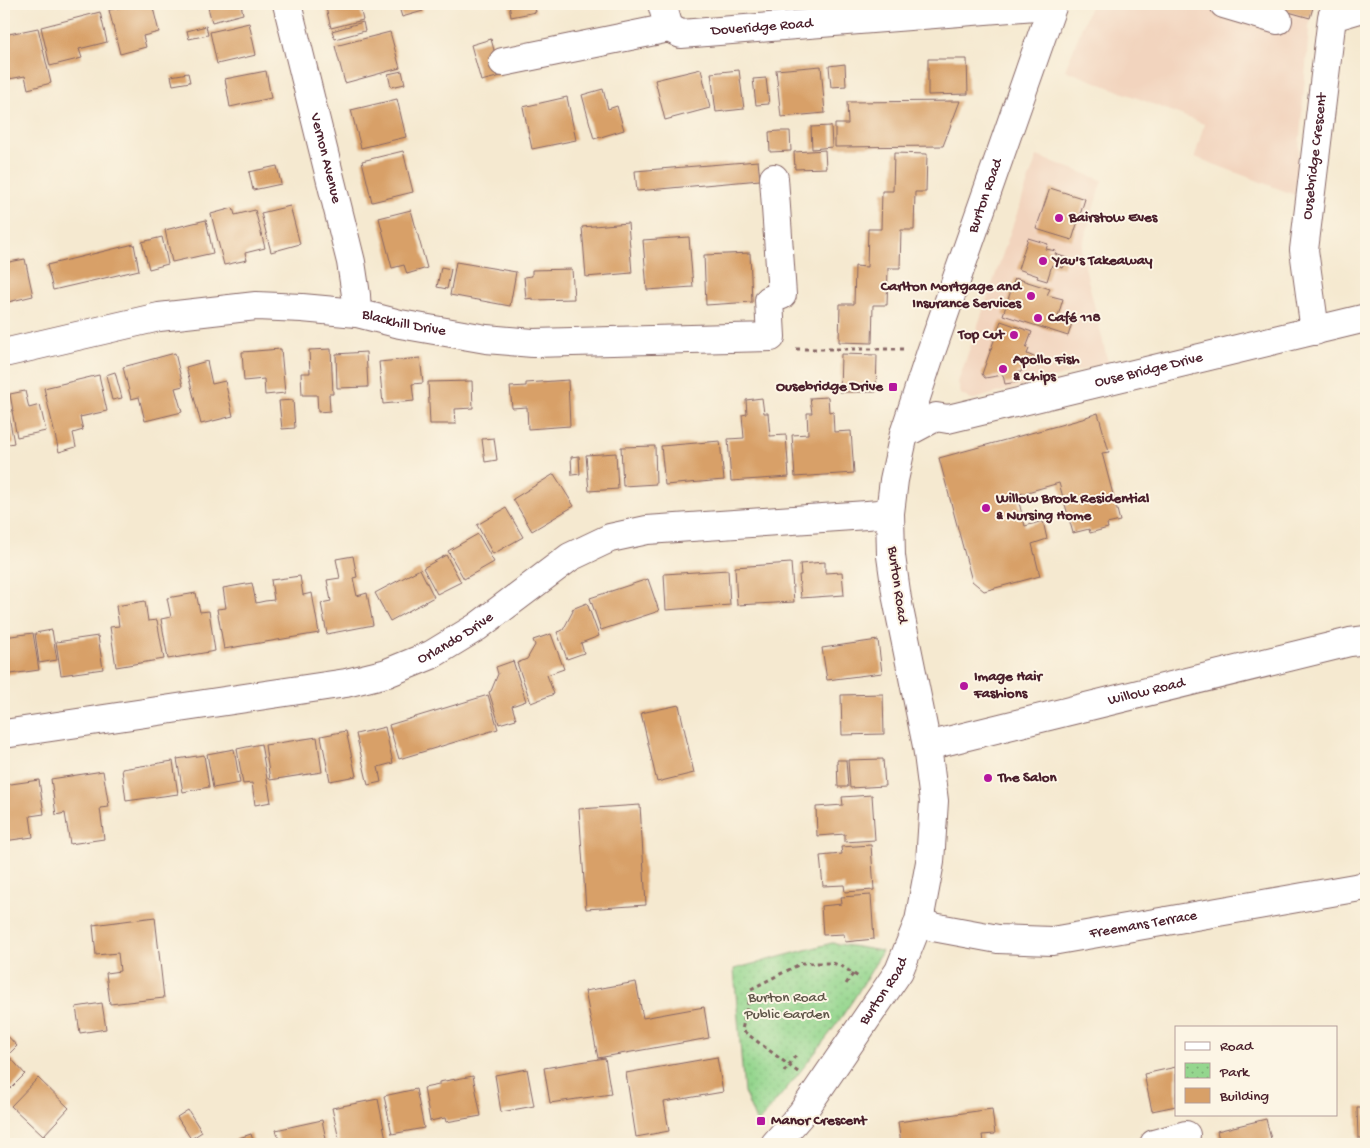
<svg xmlns="http://www.w3.org/2000/svg" width="1370" height="1148" font-family="'Gochi Hand',sans-serif">
<style>
.built{fill:#f2d4be}
.park{fill:url(#park-dots);stroke:#6f7a5c}
.building{fill:#d8a068}
.lines{fill:none;stroke-linecap:round;stroke-linejoin:round}
.minor-casing{stroke:#866665;stroke-width:30}
.major-casing{stroke:#866665;stroke-width:30}
.path{stroke:#866665;stroke-width:3;stroke-dasharray:4 4;stroke-linecap:butt}
.minor{stroke:#fff;stroke-width:28}
.major{stroke:#fff;stroke-width:28}
.poi-dot{fill:#b5179e;stroke:#fcf5e5;stroke-width:2}
.labels{text-anchor:middle;dominant-baseline:central;stroke-width:4;stroke-linejoin:round;paint-order:stroke}
.street-label{font-size:15px;fill:#4a1f2b;stroke:#fcf5e5}
.poi-label{font-size:15px;font-weight:bold;fill:#4a1f2b;stroke:#fcf5e5;text-anchor:start}
.park-label{font-size:15px;fill:#605649;stroke:#fcf5e5}
</style>
<defs>
<pattern id="park-dots" width="8" height="8" patternUnits="userSpaceOnUse" patternTransform="scale(1.25)"><rect width="8" height="8" fill="#94d68e"/><path d="M2 2h.1M6 6h.1" fill="none" stroke="#81b77b" stroke-width="1.8" stroke-linecap="round"/></pattern>
</defs>
<rect width="100%" height="100%" fill="#fcf5e5"/>
<filter id="ink" filterUnits="userSpaceOnUse"><feTurbulence type="fractalNoise" baseFrequency=".02" numOctaves="2"/><feDisplacementMap in="SourceGraphic" scale="10" xChannelSelector="R" yChannelSelector="G"/><feConvolveMatrix kernelMatrix="1 2 1 2 8 2 1 2 1" color-interpolation-filters="sRGB"/></filter>
<filter id="wash" filterUnits="userSpaceOnUse"><feTurbulence type="fractalNoise" baseFrequency=".0096" numOctaves="4" result="noise"/><feDisplacementMap in="SourceGraphic" scale="20" xChannelSelector="R" yChannelSelector="G"/><feGaussianBlur stdDeviation="1.12" result="paint"/><feColorMatrix in="noise" values="0 0 0 0 0 0 0 0 0 0 0 0 0 0 0 0 0 1.4 0 .05"/><feComposite in="paint" operator="in"/></filter>
<g filter="url(#wash)">
<rect width="100%" height="100%" fill="#f5e9d0"/>
<path class="built" d="M1091,4H1314L1310,18L1295,195L1195,157L1204,124L1065,70Z
M1037,156L1102,180L1081,250L1108,363L971,400L961,394L958,382Z"/>
<path class="park" d="M832,943L882,951C849,1014 803,1069 757,1124L744,1092L734,969Z"/>
<g id="blocks">
<path class="building" d="M135,4H152L159,32L143,36L146,47L120,54L109,10Z
M207,4H241L243,14L212,22Z
M325,4H359L363,20L331,28Z
M398,4H421L423,11L402,17Z
M509,4H534L536,12L511,17Z
M1260,4H1314L1310,18Z
M100,12L107,42L79,49L82,58L50,66L41,27Z
M363,22L365,31L335,39L332,31Z
M249,23L256,55L217,64L210,32Z
M206,26L208,35L189,39L187,31Z
M38,28L51,83L28,89L25,76L4,80V60H6L4,51V35Z
M390,32L400,68L345,83L335,46Z
M491,39L501,76L481,81L471,45Z
M928,59H967L968,94L928,95Z
M845,64L846,86L831,87L829,66Z
M821,66L825,113L781,117L776,70Z
M701,69L710,108L665,120L655,80Z
M739,70L744,109L716,112L711,73Z
M266,71L271,98L230,107L225,79Z
M402,71L405,84L391,87L388,74Z
M188,73L190,82L173,85L171,76Z
M766,78L769,104L756,105L753,79Z
M603,89L608,109L617,106L624,130L594,139L582,95Z
M567,97L576,140L532,149L523,107Z
M397,99L406,137L361,148L351,110Z
M960,101L943,146L835,147V124H848L847,102Z
M831,126L832,147L812,149L811,127Z
M779,131H790L791,151L770,152L769,132Z
M825,150L826,168L795,169L794,152Z
M403,151L413,192L372,202L362,161Z
M894,153L927,154L926,192H915L914,230H901L900,268H888L887,305H873L872,343L839,342L840,304H854L855,266L867,267L868,229H881L882,191H893Z
M758,161L760,180L637,191L635,171Z
M277,166L281,184L253,190L249,172Z
M1050,188L1085,199L1072,240L1036,229Z
M290,206L300,244L271,252L261,213Z
M233,208L235,215L255,210L265,248L245,253L247,260L224,265L211,214Z
M411,210L427,268L407,274L404,265L392,268L379,218Z
M206,220L213,253L172,262L165,230Z
M628,223L632,273L586,277L582,227Z
M162,237L168,264L149,269L142,242Z
M689,237L693,287L647,290L643,240Z
M1028,238L1048,244L1046,249L1056,251L1055,254L1067,258L1063,268L1052,265L1047,281L1037,278L1038,276L1018,269Z
M134,244L139,270L53,290L47,265Z
M750,253L752,302L706,305L704,255Z
M25,259L33,296L4,303V263Z
M456,262L516,272L510,306L450,295Z
M441,267L451,269L447,289L437,287Z
M572,269L574,299L533,300V298L526,299L524,277L532,276V270Z
M1015,278L1050,289L1047,295L1063,299L1058,316L1073,320L1068,336L1003,315Z
M1001,321L1032,332L1026,348L1029,349L1027,354L1041,360L1039,366H1023L1021,372H1017L1018,382L1005,384L1003,375L985,378L982,374Z
M281,349L285,393L265,395L264,379L244,381L242,352Z
M331,349L333,394H329L330,411L318,412L317,395H302L301,373H310L309,350Z
M366,352L368,387L337,388L336,354Z
M175,353L183,386L175,388L182,412L145,421L139,397L131,399L123,367Z
M841,354L877,355L876,392H840Z
M420,358L423,383L412,384L414,401L383,404L379,362Z
M207,361L212,384L225,381L233,416L201,424L186,367Z
M115,372L122,398L112,400L106,375Z
M99,375L107,411L80,417L83,430L73,433L76,447L59,452L44,388Z
M568,380L570,426L528,429L527,407L512,408L510,387L526,386V383Z
M472,381L473,408L455,409L456,424H430L428,382Z
M25,391L29,408L40,405L46,431L17,437L12,411H13L10,394Z
M828,397L829,412L833,411L834,432L851,431L854,473L795,477L792,435L808,434L807,413H812L810,398Z
M762,398L764,413H768L770,436L786,435L789,477L731,481L728,439L744,438L742,415L747,414L746,400Z
M293,400L295,428L282,429L279,401Z
M4,406H7L14,443L4,445Z
M1098,413L1109,452L1102,453L1120,521L1107,524L1108,528L1090,533L1089,529L1073,533L1059,483L1017,495L1025,526L1043,521L1047,539L1032,544L1040,576L984,591L972,581L939,458L1086,418V417Z
M494,438L497,460L485,462L482,439Z
M720,441L724,480L665,485L661,446Z
M655,446L656,484L623,486L621,447Z
M616,453L618,489L589,491L586,455Z
M579,456L580,474L572,475L571,457Z
M554,474L574,506L532,531L513,499Z
M506,508L523,537L493,554L477,525Z
M478,534L494,562L464,579L448,551Z
M446,555L461,582L437,594L423,568Z
M353,556L357,577L353,578L357,596L367,593L373,625L327,634L321,603L331,601L327,580L340,578L336,559Z
M825,562V573L842,572L844,595L801,598L799,575H801L800,564Z
M791,563L794,602L737,605L735,567Z
M420,569L434,597L390,621L375,593Z
M728,570L730,605L666,610L664,574Z
M300,576L303,595L312,593L319,633L224,649L217,609L226,608L223,588L252,583L256,603L265,601L274,600L271,580Z
M648,579L659,611L601,630L590,598Z
M196,593L200,612L209,611L215,651L168,659L161,619L171,617L167,598Z
M145,601L148,621L157,620L164,659L116,667L110,627L119,626L116,606Z
M587,603L599,636L581,643L584,653L567,659L557,632L563,630L573,611L572,609Z
M52,630L57,660L39,663L35,633Z
M33,633L39,670L4,675V637Z
M551,634L564,669L547,675L554,694L531,703L517,663L527,659L535,645L533,640Z
M98,636L103,669L61,675L56,642Z
M878,640L882,673L827,680L822,648Z
M513,661L526,701L512,706L516,719L499,724L489,692L491,691L498,674L496,667Z
M883,694L884,734L842,735L841,695Z
M488,695L498,729L399,759L389,725Z
M679,705L694,773L657,782L641,713Z
M385,727L393,763L378,767L381,782L368,785L356,734Z
M346,731L356,776L330,781L321,736Z
M317,737L322,772L270,780L265,745Z
M261,744L271,802L255,805L252,783L243,784L237,749Z
M234,749L240,783L213,788L207,754Z
M204,755L209,787L183,792L177,759Z
M883,759L885,786L850,788L848,760Z
M837,760H846L848,787H838Z
M173,761L178,794L126,801L122,769Z
M103,771L109,807L100,808L104,839L70,844L65,813L56,815L51,779Z
M39,780L44,814L30,816L33,837L4,841V785Z
M872,795L875,840L845,842V834L817,836L816,807L843,805L842,797Z
M640,805L646,905L586,909L579,809Z
M871,845L874,890L845,892L844,885L823,886L820,856L842,854L841,847Z
M871,895L874,939L845,942L844,934L823,935L821,906L842,904L841,897Z
M155,917L164,998L110,1004L106,973L120,971L118,953L96,955L93,925Z
M636,982L643,1018L704,1007L709,1038L598,1058L585,991Z
M102,1003L106,1029L80,1033L76,1007Z
M4,1032L17,1046L8,1055L25,1074L4,1095Z
M717,1057L723,1092L664,1102L669,1131L636,1137L626,1073Z
M605,1058L611,1094L550,1103L544,1068Z
M1176,1067V1106L1152,1111L1144,1074Z
M527,1069L534,1106L501,1112L495,1075Z
M473,1076L481,1116L446,1122L445,1118L430,1121L424,1088L439,1085V1082Z
M38,1078L69,1108L43,1136L11,1106Z
M416,1089L424,1128L392,1134L384,1096Z
M378,1099L387,1144H340L332,1108Z
M1357,1107H1366V1138H1358Z
M992,1109L995,1134L982,1135L983,1142L967,1144H901L898,1122Z
M188,1110L202,1132L191,1139L177,1117Z
M1266,1119L1271,1139L1262,1142L1263,1144H1220L1217,1131Z
M322,1120L327,1144H280L276,1130Z
M251,1134L254,1144H221Z"/>
</g>
</g>
<g filter="url(#ink)">
<use href="#blocks" fill-opacity="0" stroke="#866665" stroke-width="1"/>
<g class="lines">
<defs>
<g id="minor">
<path id="s1" d="M287,4L351,262L356,295L357,313"/>
<path d="M662,4L669,28"/>
<path d="M1224,4L1278,20"/>
<path id="s2" d="M503,62L669,28L681,34L1036,6H1052"/>
<path id="s3" d="M1315,331L1304,250L1332,17L1366,7"/>
<path id="s4" d="M4,353L159,317L256,306L302,308L357,313L400,324L486,339L533,343L771,337L769,300L782,295L774,178"/>
<path id="s5" d="M904,434L936,417L948,419L1366,318"/>
<path id="s6" d="M4,734L346,683L387,673L431,655L477,627L570,557L610,538L647,530L867,515L890,513"/>
<path id="s7" d="M927,746L1350,642L1366,640"/>
<path id="s8" d="M919,921L933,927L998,939L1052,941L1366,886"/>
<path d="M1154,1144L1186,1135"/>
</g>
<g id="major">
<path id="s9" d="M775,1144L802,1113L899,971L919,921L930,862L934,801L927,746L897,599L891,556L890,513L894,480L904,434L931,352L1053,4"/>
</g>
</defs>
<use href="#minor" class="minor-casing"/>
<use href="#major" class="major-casing"/>
<path class="path" d="M796,349H903
M846,984L853,974
M784,1072L796,1055
M798,1072L742,1030L751,989L802,963H833L843,967L860,978"/>
<use href="#minor" class="minor"/>
<use href="#major" class="major"/>
</g>
</g>
<g class="poi-dot">
<circle cx="1059" cy="218" r="5"/>
<circle cx="1043" cy="261" r="5"/>
<circle cx="1031" cy="296" r="5"/>
<circle cx="1038" cy="318" r="5"/>
<circle cx="1014" cy="335" r="5"/>
<circle cx="1003" cy="369" r="5"/>
<rect x="888" y="382" width="10" height="10" rx="2.5"/>
<circle cx="986" cy="508" r="5"/>
<circle cx="964" cy="686" r="5"/>
<circle cx="988" cy="778" r="5"/>
<rect x="756" y="1116" width="10" height="10" rx="2.5"/>
</g>
<g class="labels">
<g class="street-label">
<text stroke="none"><textPath href="#s2" startOffset="264">Doveridge Road</textPath></text>
<text stroke="none"><textPath href="#s3" startOffset="176">Ousebridge Crescent</textPath></text>
<text stroke="none"><textPath href="#s1" startOffset="159">Vernon Avenue</textPath></text>
<text stroke="none"><textPath href="#s9" startOffset="1012">Burton Road</textPath></text>
<text stroke="none"><textPath href="#s4" startOffset="406">Blackhill Drive</textPath></text>
<text stroke="none"><textPath href="#s5" startOffset="255">Ouse Bridge Drive</textPath></text>
<text transform="translate(897 585) rotate(82)">Burton Road</text>
<text stroke="none"><textPath href="#s6" startOffset="465">Orlando Drive</textPath></text>
<text stroke="none"><textPath href="#s7" startOffset="226">Willow Road</textPath></text>
<text stroke="none"><textPath href="#s8" startOffset="228">Freemans Terrace</textPath></text>
<text stroke="none"><textPath href="#s9" startOffset="188">Burton Road</textPath></text>
</g>
<g class="poi-label">
<text x="1069" y="218">Bairstow Eves</text>
<text x="1053" y="261">Yau's Takeaway</text>
<text x="1021" y="287" text-anchor="end">Carlton Mortgage and<tspan x="1021" dy="17">Insurance Services</tspan></text>
<text x="1048" y="318">Café 118</text>
<text x="1004" y="335" text-anchor="end">Top Cut</text>
<text x="1013" y="360">Apollo Fish<tspan x="1013" dy="17">&amp; Chips</tspan></text>
<text x="883" y="387" text-anchor="end">Ousebridge Drive</text>
<text x="996" y="499">Willow Brook Residential<tspan x="996" dy="17">&amp; Nursing Home</tspan></text>
<text x="974" y="677">Image Hair<tspan x="974" dy="17">Fashions</tspan></text>
<text x="998" y="778">The Salon</text>
<text x="771" y="1121">Manor Crescent</text>
</g>
<g class="park-label">
<text x="787" y="998">Burton Road<tspan x="787" dy="17">Public Garden</tspan></text>
</g>
</g>
<rect width="1370" height="1148" fill="none" stroke="#fcf5e5" stroke-width="20"/>
<rect x="1175" y="1026" width="162" height="90" fill="#fcf5e5" stroke="#b59f9b"/>
<rect x="1185" y="1042" width="25" height="8" fill="#ffffff" stroke="#b59f9b"/>
<text x="1220" y="1050" font-size="15" fill="#4a1f2b">Road</text>
<rect x="1185" y="1063" width="25" height="15" fill="url(#park-dots)" stroke="#b59f9b"/>
<text x="1220" y="1076" font-size="15" fill="#4a1f2b">Park</text>
<rect x="1185" y="1088" width="25" height="15" fill="#d8a068" stroke="#b59f9b"/>
<text x="1220" y="1100" font-size="15" fill="#4a1f2b">Building</text>
</svg>
